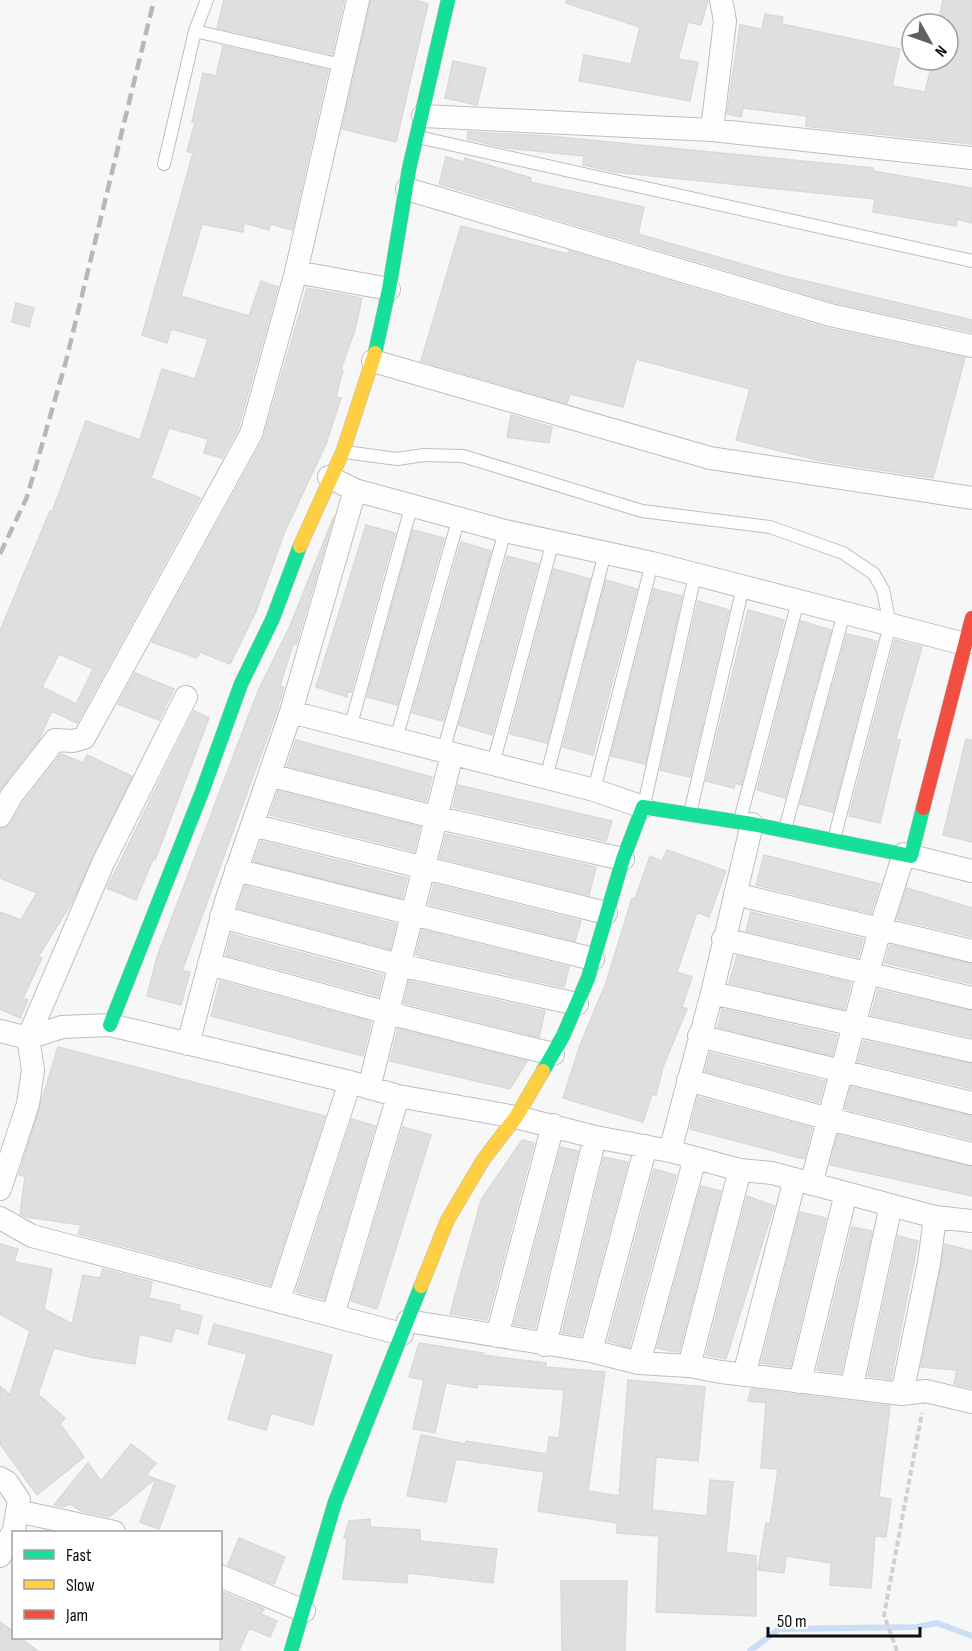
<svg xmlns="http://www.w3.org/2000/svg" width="972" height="1651" font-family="'Sofia Sans Condensed',sans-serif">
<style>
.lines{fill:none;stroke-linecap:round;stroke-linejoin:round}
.stream{stroke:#ccddf7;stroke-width:6}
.building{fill:#e0dfdf;stroke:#dad9d9;stroke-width:1.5;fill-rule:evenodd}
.lane-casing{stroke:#bebebf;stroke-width:14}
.street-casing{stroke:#bebebf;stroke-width:24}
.fast-casing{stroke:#bebebf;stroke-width:15}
.slow-casing{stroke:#bebebf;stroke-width:15}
.jam-casing{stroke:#bebebf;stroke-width:15}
.path{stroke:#d0d0d1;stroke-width:4;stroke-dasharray:6 3;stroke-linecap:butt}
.lane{stroke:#fefefe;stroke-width:12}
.street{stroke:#fefefe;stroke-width:22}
.fast{stroke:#16e098;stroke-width:14}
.slow{stroke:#ffcf43;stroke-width:14}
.jam{stroke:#f24e42;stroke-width:14}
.rail{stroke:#b7b7b8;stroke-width:4.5;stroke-dasharray:12 6;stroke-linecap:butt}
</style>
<rect width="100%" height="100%" fill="#f7f7f8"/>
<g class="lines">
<path class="stream" d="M750,1651L779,1629L917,1627L937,1623L972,1636"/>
</g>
<path class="building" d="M224,0H344L332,54L217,28Z
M371,0H416L428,4L396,142L342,129Z
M567,0H708L701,25L688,22L678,59L698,62L690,101L579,81L584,55L631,64L640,27L566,3Z
M943,0H972V144L812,127L806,126L807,116L743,108L741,117L727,114L740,25L762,29L765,14L783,17L782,24L900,49L892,86L925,92L933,60H948V24H938Z
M223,46L328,70L292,230L271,224L269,230L244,223L243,232L202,224L181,296L249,316L261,281L278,287L238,429L222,458L204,453L208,439L169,428L151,478L200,498L77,723L52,711L39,739L0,789V631L50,511L52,512L86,421L140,440L162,369L195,379L208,339L171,329L167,343L142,335L193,153L187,151L195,123L192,122L203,73L216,76ZM59,654L93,669L76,704L42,687Z
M453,61L486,68L477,105L445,98Z
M468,132L549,136L873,168V171L972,188V223L957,219L956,226L873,212L875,199L614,172L583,165L584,156L506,148L467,139Z
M446,157L464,162L465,158L531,178L530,182L644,207L638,234L780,275L972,320V332L833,302L439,184Z
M461,226L568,254L569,251L826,328L965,358L933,478L821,461L736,440L750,389L636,359L623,407L570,394L567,403L421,361Z
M307,288L362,298L355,330L341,369L343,370L336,397L341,398L326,444L285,531L256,611L230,664L200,652L197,658L152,642L263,440Z
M16,303L34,308L29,327L12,322Z
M511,415L552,427L549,443L507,437Z
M334,516L296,645L293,644L280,686L284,687L278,708L182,971L190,972L181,1005L147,996L157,957L258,691L290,626Z
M366,525L395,533L351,692L348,691L347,697L316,687Z
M413,530L444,538L397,705L367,697Z
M461,542L491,551L443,721L412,713Z
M507,556L538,564L492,735L459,725Z
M554,569L590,579L547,743L510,734Z
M606,580L637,589L593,755L563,747Z
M654,589L682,596L645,764L611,756Z
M698,601L729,610L690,777L660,770Z
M748,610L784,620L741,785L735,783L734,788L706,781Z
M801,621L831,630L785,798L757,790Z
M847,634L877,641L833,812L800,804Z
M895,640L922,647L896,739L900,740L880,823L849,816Z
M135,673L174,689L159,720L118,704Z
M194,711L209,718L155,860L153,859L136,900L107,888Z
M966,739L972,740V842L943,835Z
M296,740L432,777L426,801L287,766Z
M61,754L83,763L87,755L132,776L71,904L38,957L42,958L23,998L28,1000L20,1018L0,1009V912L21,920L37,893L0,878V829L11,823L23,803Z
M458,785L612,821L606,841L453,807Z
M278,791L420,827L414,851L270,815Z
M446,834L596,867L589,895L440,858Z
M261,841L407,878L402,898L254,861Z
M667,850L726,871L709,917L697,912L677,972L692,977L682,1007L687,1009L663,1067L656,1095L652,1094L643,1122L563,1098L580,1045L606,983L632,898L635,899L650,856L662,861Z
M764,855L880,884L871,913L756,885Z
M434,884L581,921L575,941L429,904Z
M245,886L396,924L390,949L238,908Z
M907,888L972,908V937L897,919Z
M751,912L863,939L858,957L746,931Z
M422,930L569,967L564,987L416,955Z
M231,934L383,975L378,996L226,955Z
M890,945L972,964V984L885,963Z
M737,956L851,983L844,1009L729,983Z
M220,981L371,1022L363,1056L211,1016Z
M409,981L545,1011L539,1037L404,1003Z
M878,990L972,1011V1037L871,1015Z
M722,1009L837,1035L832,1055L718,1027Z
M398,1029L527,1061L510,1089L390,1061Z
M864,1041L972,1064V1089L858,1061Z
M58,1047L325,1116L270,1285L78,1234L81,1225L26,1217L20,1214L25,1176L19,1175Z
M710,1053L825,1081L819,1102L705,1071Z
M851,1087L972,1116V1140L845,1109Z
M698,1097L812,1128L804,1159L690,1129Z
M352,1119L375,1126L324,1299L296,1292Z
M403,1127L431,1135L377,1309L351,1301Z
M838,1135L972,1167V1196L830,1165Z
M522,1140L534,1143L487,1320L450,1314L481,1200Z
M561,1147L578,1151L535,1328L514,1325Z
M604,1157L628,1162L581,1336L562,1333Z
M654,1169L676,1175L629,1347L608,1341Z
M701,1186L721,1191L679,1352L670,1351L657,1348Z
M747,1196L774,1206L726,1359L706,1355Z
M800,1212L826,1218L790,1367L761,1363Z
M852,1227L872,1231L841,1373L817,1370Z
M898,1236L918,1241L891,1379L868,1376Z
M0,1244L18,1249L14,1262L52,1269L44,1309L72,1324L83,1275L100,1278L103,1269L152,1282L149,1298L180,1305L179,1310L202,1316L198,1334L175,1328L171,1342L139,1334L135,1364L94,1358L54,1348L38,1394L65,1418L60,1424L84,1457L37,1495L0,1444V1386L10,1395L30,1331L0,1314Z
M945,1244L972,1251V1388L954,1384L957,1370L921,1367Z
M214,1324L332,1355L313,1425L271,1413L266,1430L228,1419L247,1354L208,1344Z
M419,1343L483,1353L482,1355L546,1363V1367L605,1372L588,1491L619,1496L628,1380L705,1387L698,1461L656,1457L652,1510L707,1516L710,1480L733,1482L726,1552L756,1556V1616L656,1612L659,1536L617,1533V1523L538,1511L544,1472L456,1459L446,1502L407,1496L421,1435L465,1444L466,1441L547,1454L549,1437L559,1438L564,1390L478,1384L477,1388L446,1383L435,1433L413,1429L424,1380L409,1377Z
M751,1389L890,1406L879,1497L891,1499L886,1537L875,1536L871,1588L830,1585L831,1563L786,1556L784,1573L758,1570L766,1523L770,1524L778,1469L761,1468L766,1403L748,1401Z
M131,1444L156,1463L146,1475L155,1479L109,1517L81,1511L70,1504L63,1507L54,1505L88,1463L101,1481Z
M156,1479L175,1486L159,1529L140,1522Z
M370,1519V1527L420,1530V1541L497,1549L493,1583L408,1573L407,1583L343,1579L347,1538H344L349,1521Z
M239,1538L285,1557L274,1584L228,1565Z
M561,1581H627L625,1651H562Z
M220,1591L264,1609L261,1614L277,1621L270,1637L249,1628L239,1651H220Z
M0,1622L14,1632V1638H20L38,1651H0Z"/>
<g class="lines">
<defs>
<path id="lane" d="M195,31L342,65
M418,137L972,261
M164,164L195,31L207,0
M345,452L397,459L424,455L463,456L642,511L770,527L843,553L874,574L883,590L890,625L834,839
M350,728L412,504
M396,739L459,517
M443,752L505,531
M493,764L553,541
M546,778L605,553
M594,790L652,563
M644,805L695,575
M690,813L743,587
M740,820L798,601
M785,829L844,613"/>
<path id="street" d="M423,116L712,130L972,158
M712,130L725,21L721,0
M407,189L830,315L972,346
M296,272L358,0
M373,361L710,458L972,498
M329,477L355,490L505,531L652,563L965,644
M291,712L594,790L643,807
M269,775L434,817L623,859
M0,816L12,795L55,740L73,741L84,738L251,434L296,272L389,289
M252,825L606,913
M911,856L972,871
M236,870L593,959
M735,894L972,951
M221,917L399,965L577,1004
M723,939L972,998
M209,964L388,1013L553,1054
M712,993L972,1051
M0,1031L28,1038L33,1070L28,1104L0,1189
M699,1036L972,1103
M28,1038L62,1027L110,1025L350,1082L398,1096L516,1117L595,1137L670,1151L740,1170L772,1173L935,1217L972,1221
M28,1038L103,863L186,697
M188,1044L226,901L291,712L355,490
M688,1080L829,1119L972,1154
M369,1088L452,754
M670,1151L712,993L752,824
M811,1184L880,929L904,854
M0,1218L32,1236L402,1334
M279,1300L350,1082
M333,1315L398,1096
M408,1321L591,1351L639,1363L689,1366L721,1372L902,1394L926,1391L972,1402
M497,1336L553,1125
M545,1345L595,1137
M591,1351L646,1146
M639,1363L695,1158
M689,1366L740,1170
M744,1375L795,1179
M800,1382L846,1193
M852,1386L891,1205
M902,1394L929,1263L935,1217
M0,1478L7,1482L19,1500L14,1530L0,1556
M17,1511L114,1532
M220,1576L304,1611"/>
<path id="fast" d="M375,353L389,289L409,169L448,0
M110,1025L202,792L241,684L273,618L300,546
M543,1071L563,1036L588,978L623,859L643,807L752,824L911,856L923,808
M291,1651L335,1502L421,1286"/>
<path id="slow" d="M300,546L343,451L375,353
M421,1286L447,1221L483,1160L516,1117L543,1071"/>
<path id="jam" d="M923,808L972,618"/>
</defs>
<use href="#lane" class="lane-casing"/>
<use href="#street" class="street-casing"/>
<use href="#fast" class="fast-casing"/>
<use href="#slow" class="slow-casing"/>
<use href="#jam" class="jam-casing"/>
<path class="path" d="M897,1651L884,1615L922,1413"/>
<use href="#lane" class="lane"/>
<use href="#street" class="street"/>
<use href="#fast" class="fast"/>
<use href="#slow" class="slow"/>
<use href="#jam" class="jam"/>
<path class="rail" d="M0,554L27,497L66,361L154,0"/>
</g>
<rect x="12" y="1531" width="210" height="108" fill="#ffffff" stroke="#9f9f9f" stroke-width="1.5"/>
<rect x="24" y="1550" width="30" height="9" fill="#16e098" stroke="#9f9f9f" stroke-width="1.5"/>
<text x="66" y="1561" font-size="18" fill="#0e0e0f">Fast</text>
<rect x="24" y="1580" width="30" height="9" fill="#ffcf43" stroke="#9f9f9f" stroke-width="1.5"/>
<text x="66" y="1591" font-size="18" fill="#0e0e0f">Slow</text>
<rect x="24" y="1610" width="30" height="9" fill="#f24e42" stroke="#9f9f9f" stroke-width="1.5"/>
<text x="66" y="1621" font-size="18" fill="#0e0e0f">Jam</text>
<g transform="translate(930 42) rotate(130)"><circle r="28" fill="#ffffff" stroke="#9f9f9f" stroke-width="1.5"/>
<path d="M0-4.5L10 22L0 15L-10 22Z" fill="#606061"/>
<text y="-9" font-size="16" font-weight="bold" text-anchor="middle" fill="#0e0e0f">N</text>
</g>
<path d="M768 1627v9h152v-9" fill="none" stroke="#0e0e0f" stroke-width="3"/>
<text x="777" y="1627" font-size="18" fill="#0e0e0f" stroke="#ffffff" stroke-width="4.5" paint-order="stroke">50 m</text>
</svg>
